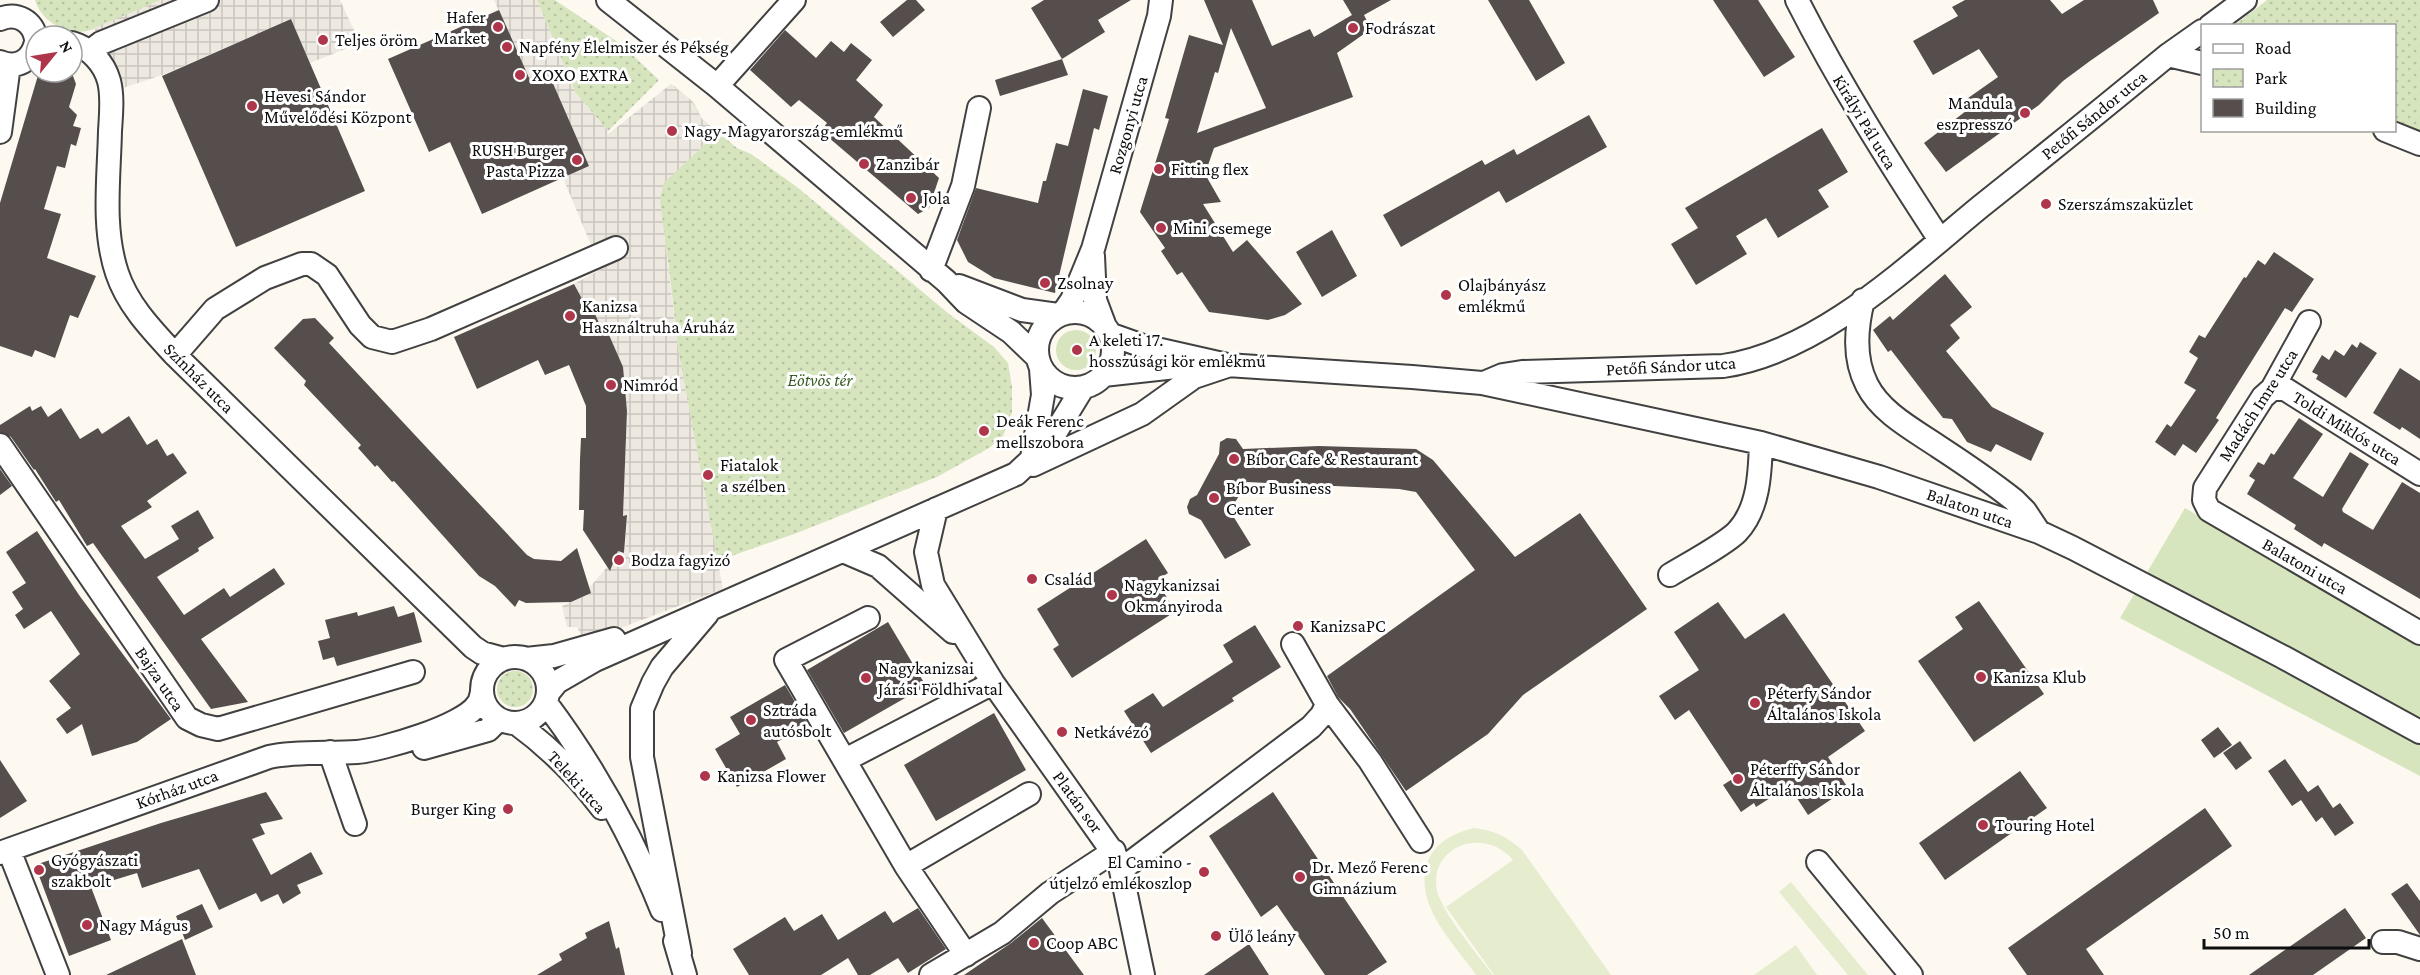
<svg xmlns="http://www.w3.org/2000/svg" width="2420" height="975" font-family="'Crimson Pro',serif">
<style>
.grass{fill:#d6e5be}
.park{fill:url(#park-dots)}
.pitch{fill:#e6edce}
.plaza{fill:url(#plaza-grid)}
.building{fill:#564e4c;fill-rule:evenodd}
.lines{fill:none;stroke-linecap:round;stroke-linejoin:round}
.minor-casing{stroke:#414141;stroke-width:26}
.minor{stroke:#fff;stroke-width:22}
.poi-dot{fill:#af354a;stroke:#fff;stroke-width:2}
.labels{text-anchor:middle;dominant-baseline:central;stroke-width:6;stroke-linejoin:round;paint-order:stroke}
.poi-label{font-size:18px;fill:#0e0e0e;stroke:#fff;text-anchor:start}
.street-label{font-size:18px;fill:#0e0e0e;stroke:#fff}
.park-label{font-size:18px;font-style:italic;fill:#385f25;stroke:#fff}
</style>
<defs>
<pattern id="park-dots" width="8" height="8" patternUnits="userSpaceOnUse" patternTransform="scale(1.5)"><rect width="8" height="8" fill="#d6e5be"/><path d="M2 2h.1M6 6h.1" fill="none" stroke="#b6c3a2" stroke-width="1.8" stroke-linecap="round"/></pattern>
<pattern id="plaza-grid" width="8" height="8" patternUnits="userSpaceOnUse" patternTransform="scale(1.5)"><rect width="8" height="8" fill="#ede8e0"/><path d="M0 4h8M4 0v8" fill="none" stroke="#cac6bf"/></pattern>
</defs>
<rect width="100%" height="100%" fill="#fdf9f1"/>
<path class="grass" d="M1056 350a20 20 0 1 1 40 0a20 20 0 1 1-40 0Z
M2185,508L2420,646V776L2120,618Z"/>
<path class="park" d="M35,0H161C141,8 107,27 87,31C65,35 41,21 35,0Z
M537,0H555L622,45L659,80L608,131L575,92Z
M2267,0H2420V131L2395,121L2394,26L2235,25Z
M674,86L694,103L702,119L737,148L751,154L797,187L949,314L994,347L1008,363L1012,387V413L1003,436L989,448L937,477L797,533L717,561L679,355L668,260L646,119Z
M497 689a18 18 0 1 1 36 0a18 18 0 1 1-36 0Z"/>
<path class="pitch" d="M1473,828C1494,830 1506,836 1522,850L1611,975H1494L1446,907L1513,860C1482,824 1425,849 1438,894C1446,917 1477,954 1493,975H1476C1454,943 1414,906 1427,864C1434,842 1453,834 1473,828Z
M1791,882L1868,975H1848L1779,892Z
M1796,945L1817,975H1754Z"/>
<path class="plaza" d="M161,0H340L360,43L310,63L291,19L165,74L123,88L94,28Z
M494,0H537L575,92L608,131L607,135L671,84L692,101L702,119L718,132L664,183L660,199L679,355L723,589L584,642L577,627H567L562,606L590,593L589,588L608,566L611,570L618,551L625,553L627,516H623L627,411L624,390L606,328L602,330L592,308L588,310L574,284L601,269L563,178L589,166L548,72L530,80Z"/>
<path class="building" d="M907,0H916L925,10L893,37L880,22Z
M1044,0H1131L1098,20L1105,32L1062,59L1031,8Z
M1204,0H1252L1272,46L1310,29L1314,37L1352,15L1343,0H1391L1364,15L1371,29L1337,53L1353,97L1214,148L1205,174L1221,202L1203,204L1233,252L1247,240L1302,304L1285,315L1268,320L1209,312L1182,272L1177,275L1161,251L1165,248L1140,212L1169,119L1165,118L1189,35L1223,45ZM1231,28L1266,108L1197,133L1215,72L1218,73Z
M1488,0H1529L1565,63L1536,81Z
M1713,0H1758L1795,57L1764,77Z
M1965,0H2050L2062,14L2084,0H2153L2159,13L2090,61L2063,81L2039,105L1946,172L1924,143L1966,111L1961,103L1998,77L1979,49L1933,75L1913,41L1958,16L1952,7Z
M499,10L530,80L548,72L589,166L482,214L450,142L429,152L388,59Z
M291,19L365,191L236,247L162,76Z
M785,30L816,58L831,41L844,52L851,43L872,60L856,80L883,105L874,117L939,178L929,208L918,214L821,131L827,123L799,100L791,107L750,70Z
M1062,59L1068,75L1000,96L995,80Z
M39,72H63L73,76L76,84L69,107L77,115L73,126L81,128L76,146L71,144L65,168L57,166L44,209L61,214L47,258L96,276L78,318L70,315L55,358L35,350L32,357L0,346V203Z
M1083,89L1108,96L1099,130L1094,128L1055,293L994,278L968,262L957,240L976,188L1038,203L1043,181H1046L1056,143L1068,146Z
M1589,115L1607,147L1506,203L1499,191L1401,247L1383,215L1482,160L1485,165L1514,149L1517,155Z
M1822,128L1848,172L1818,190L1829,207L1778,238L1766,218L1736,236L1747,254L1696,285L1671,244L1698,228L1685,208Z
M1332,230L1357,276L1322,297L1296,252Z
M2274,252L2314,279L2292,312L2285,308L2216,418L2219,420L2196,453L2183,444L2175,456L2155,442L2167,424L2171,427L2196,390L2184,383L2198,358L2189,352L2199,335L2205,338L2244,277L2246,278L2258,260L2265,265Z
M1945,274L1972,307L1950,325L1960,338L1946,351L1992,407L2044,433L2031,461L1996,444L1991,452L1967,442L1952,419L1943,418L1891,350L1888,352L1873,330L1890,316L1893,320Z
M574,284L588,310L592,307L602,330L606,328L623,367L627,411L623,516L627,515L624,553L618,551L610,571L583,530L584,510H579L580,459L581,438H586V406L569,365L545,375L538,360L477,389L454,337Z
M315,318L334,338L329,343L527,555L534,559L561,561L577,548L591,593L571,602L526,603L519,600L515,607L495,586L479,576L394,481L392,482L377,465L375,467L358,448L361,445L304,385L306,381L274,348L303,319Z
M2360,342L2377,353L2346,398L2316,379L2318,375L2312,372L2322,355L2329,360L2335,350L2344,356L2352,344L2357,348Z
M2400,368L2420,381V439L2402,427L2400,430L2373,413Z
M30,406L32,411L41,406L48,417L61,408L80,439L98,428L102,434L129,416L147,445L157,439L167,456L173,453L187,473L147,501L152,507L121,526L145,559L179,539L171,526L198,510L214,538L198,548L199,551L157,577L184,615L224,588L230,597L274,568L285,584L201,639L248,702L211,709L93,543L87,546L59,500L56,502L35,469L34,470L11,437L0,432V425Z
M2299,418L2323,434L2293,478L2323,497L2350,452L2369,464L2342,509L2343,512L2373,530L2402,482L2420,493V599L2324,543L2322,547L2294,529L2296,525L2247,494L2255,480L2249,476L2258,462L2264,465L2271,453L2274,455Z
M1227,438L1236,439L1243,449L1319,446L1416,449L1433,460L1515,557L1580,513L1647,609L1523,695L1488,734L1406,791L1350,709L1338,697L1327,676L1475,570L1416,492L1399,489L1247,482L1230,511L1251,545L1225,559L1201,520L1189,514L1187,507L1190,499L1197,495L1219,454L1220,442Z
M0,469L12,486L0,495Z
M37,531L79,595L171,719L137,742L92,756L82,724L67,734L56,719L71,708L49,681L80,654L51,611L24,629L15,615L23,609L12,592L26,583L6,552Z
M1146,539L1168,573L1156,581L1176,611L1072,678L1053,649L1059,645L1037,609Z
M1979,601L2044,694L1974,742L1918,661L1963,629L1955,617Z
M1718,602L1745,639L1784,613L1865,731L1828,757L1848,788L1808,815L1789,786L1756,807L1754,803L1741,812L1723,785L1734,778L1689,710L1675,720L1659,696L1699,670L1674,632Z
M394,606L398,617L414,612L422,642L337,666L334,657L323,660L318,641L330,638L325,620L357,612L358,616Z
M888,622L926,686L844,733L807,670Z
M1255,625L1281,667L1232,698L1234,701L1151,753L1124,711L1153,693L1163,707L1233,662L1223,645Z
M785,685L808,724L777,742L786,759L737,787L715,749L740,734L730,717Z
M994,713L1026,770L936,821L904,765Z
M2218,727L2232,745L2214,758L2201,740Z
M2240,741L2252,758L2236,770L2223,753Z
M2285,759L2308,792L2318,785L2333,808L2340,803L2354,823L2335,836L2322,817L2316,822L2301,800L2292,806L2268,771Z
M0,760L27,801L0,818Z
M2020,771L2047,808L1945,880L1919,843Z
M266,792L283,819L260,824L265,834L252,839L271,875L311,852L323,874L297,885L301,893L283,904L278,894L261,902L256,893L219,910L199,869L142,888L137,873L91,887L111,940L69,956L35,865L161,823Z
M1273,792L1387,962L1367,975H1325L1277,905L1261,917L1209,836Z
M2205,808L2232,846L2086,949L2104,975H2027L2008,948Z
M2407,883L2420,901V935L2391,894Z
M202,904L213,927L185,940L176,916Z
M918,908L946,949L908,973L898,958L870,975H858L848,958L821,975H749L733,949L785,917L794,931L822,914L838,940L885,911L893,923Z
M2345,908L2366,938L2313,975H2249Z
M1042,918L1084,975H964L1011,943Z
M609,921L616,949L619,947L625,975H537L562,960L559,954L587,938L585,933Z
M182,939L196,975H106Z
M1249,944L1269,975H1204Z"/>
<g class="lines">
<defs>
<path id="minor" d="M608,0L717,86L946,281L966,302L1011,332L1037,357
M1797,0C1839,83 1889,162 1940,240
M0,19C17,12 33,21 36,39
M2210,26L2245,0
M72,43C90,48 104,63 109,81C113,96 111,115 110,131C109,178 102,228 117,273C128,306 153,331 175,355L473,647L482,653L504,659
M2168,55L2202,63
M96,57L97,46L101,43L207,0
M0,62C17,69 32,61 36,42
M717,86L794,0
M2385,130L2420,144
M0,132L9,65
M1093,256L1095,300L1104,324
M931,270L963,186L979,108
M959,286L1022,310L1058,315
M1863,300C1856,328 1853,358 1867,385C1881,413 1914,430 1939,447C1965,464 1990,481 2014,500L2025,511L2039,532
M1037 350a38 38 0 1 1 76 0a38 38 0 1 1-76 0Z
M1063,313L1072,300L1093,249L1159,16L1161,0
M2309,322L2272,389L2263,397L2205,488L2204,500L2209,510L2420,633
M1112,335L1143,346L1227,365L1412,377L1482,383L1761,443L1879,477L2039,532L2073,548L2283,657L2420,732
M175,355L215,309L265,278L302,264H311L327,275L360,325L372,337L392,342L431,329L616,248
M1103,375L1194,365
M1484,383L1503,375L1522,372L1723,366C1819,352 1907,267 1980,207C2043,157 2106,106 2168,55L2202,31
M2272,389H2285L2420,474
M0,445L187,718L201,725L218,729L413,672
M1032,458L1043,395L1041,369
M1033,465L1142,414L1194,377L1227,366
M936,509L926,552L933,585L993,683L1119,861L1143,975
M843,551L878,566L953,632
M1670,575C1688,564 1724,545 1737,532C1759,509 1760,472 1761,443
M868,618L786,660L906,866L966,955
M482 690a33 33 0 1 1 66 0a33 33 0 1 1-66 0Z
M526,659L554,656L614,639
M548,693L557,682L595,660L1016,474L1049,443L1082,389
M546,703C594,767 632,836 662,910
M1327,704L1370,761L1421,841
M516,723C549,747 577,775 602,808
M424,748L488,730L499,719
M330,752L355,824
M845,760L993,683
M9,850L58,975
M0,853L269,757C298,751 328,754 357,752C382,750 463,726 477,705C480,702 481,696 482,692
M1818,862L1911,975
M906,866L1029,794
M1122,869L1311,727L1322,715L1327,704L1293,644
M675,941L685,975
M2383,942H2398L2420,949
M680,953L642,757V709L653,683L662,667L707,614
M931,975L1002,933L1050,893L1114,851"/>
</defs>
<use href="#minor" class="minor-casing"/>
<use href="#minor" class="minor"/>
</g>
<g class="poi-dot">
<circle cx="498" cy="27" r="6"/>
<circle cx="1353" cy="28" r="6"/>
<circle cx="323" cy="40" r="6"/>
<circle cx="507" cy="47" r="6"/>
<circle cx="520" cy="75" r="6"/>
<circle cx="252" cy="106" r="6"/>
<circle cx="2025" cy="113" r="6"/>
<circle cx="672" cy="131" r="6"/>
<circle cx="577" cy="160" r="6"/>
<circle cx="864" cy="164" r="6"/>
<circle cx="1159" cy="169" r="6"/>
<circle cx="911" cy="198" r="6"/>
<circle cx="2046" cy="204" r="6"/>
<circle cx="1161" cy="228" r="6"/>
<circle cx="1045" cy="283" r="6"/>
<circle cx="1446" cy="295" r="6"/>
<circle cx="570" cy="316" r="6"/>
<circle cx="1077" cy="350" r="6"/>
<circle cx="611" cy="385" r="6"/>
<circle cx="984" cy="431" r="6"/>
<circle cx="1234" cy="459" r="6"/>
<circle cx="708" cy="475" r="6"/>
<circle cx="1214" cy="498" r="6"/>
<circle cx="619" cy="560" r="6"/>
<circle cx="1032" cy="579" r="6"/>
<circle cx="1112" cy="595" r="6"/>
<circle cx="1298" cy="626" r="6"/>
<circle cx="1981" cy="677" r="6"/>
<circle cx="866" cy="678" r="6"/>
<circle cx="1755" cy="703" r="6"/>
<circle cx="751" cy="720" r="6"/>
<circle cx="1062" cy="732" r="6"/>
<circle cx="705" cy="776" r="6"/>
<circle cx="1738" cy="779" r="6"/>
<circle cx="508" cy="809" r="6"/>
<circle cx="1983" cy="825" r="6"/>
<circle cx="39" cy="870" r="6"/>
<circle cx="1204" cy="872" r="6"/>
<circle cx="1300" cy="877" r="6"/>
<circle cx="87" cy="925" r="6"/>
<circle cx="1216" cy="936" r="6"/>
<circle cx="1034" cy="943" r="6"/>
</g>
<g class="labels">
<g class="poi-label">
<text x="486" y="17" text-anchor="end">Hafer<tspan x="486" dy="21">Market</tspan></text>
<text x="1365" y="28">Fodrászat</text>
<text x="335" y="40">Teljes öröm</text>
<text x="519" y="47">Napfény Élelmiszer és Pékség</text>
<text x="532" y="75">XOXO EXTRA</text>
<text x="264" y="96">Hevesi Sándor<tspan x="264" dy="21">Művelődési Központ</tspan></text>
<text x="2013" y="103" text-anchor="end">Mandula<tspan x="2013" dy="21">eszpresszó</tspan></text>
<text x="684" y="131">Nagy-Magyarország-emlékmű</text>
<text x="565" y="150" text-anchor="end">RUSH Burger<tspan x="565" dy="21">Pasta Pizza</tspan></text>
<text x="876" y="164">Zanzibár</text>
<text x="1171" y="169">Fitting flex</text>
<text x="923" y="198">Jola</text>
<text x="2058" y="204">Szerszámszaküzlet</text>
<text x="1173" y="228">Mini csemege</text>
<text x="1057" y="283">Zsolnay</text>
<text x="1458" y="285">Olajbányász<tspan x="1458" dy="21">emlékmű</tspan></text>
<text x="582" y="306">Kanizsa<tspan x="582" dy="21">Használtruha Áruház</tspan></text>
<text x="1089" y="340">A keleti 17.<tspan x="1089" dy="21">hosszúsági kör emlékmű</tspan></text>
<text x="623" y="385">Nimród</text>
<text x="996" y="421">Deák Ferenc<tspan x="996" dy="21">mellszobora</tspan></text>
<text x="1246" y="459">Bíbor Cafe &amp; Restaurant</text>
<text x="720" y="465">Fiatalok<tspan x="720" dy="21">a szélben</tspan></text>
<text x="1226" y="488">Bíbor Business<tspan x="1226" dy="21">Center</tspan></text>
<text x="631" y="560">Bodza fagyizó</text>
<text x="1044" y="579">Család</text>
<text x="1124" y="585">Nagykanizsai<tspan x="1124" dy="21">Okmányiroda</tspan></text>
<text x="1310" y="626">KanizsaPC</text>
<text x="878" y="668">Nagykanizsai<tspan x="878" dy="21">Járási Földhivatal</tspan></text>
<text x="1993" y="677">Kanizsa Klub</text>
<text x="1767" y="693">Péterfy Sándor<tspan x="1767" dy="21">Általános Iskola</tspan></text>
<text x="763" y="710">Sztráda<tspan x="763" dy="21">autósbolt</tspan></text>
<text x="1074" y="732">Netkávézó</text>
<text x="1750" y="769">Péterffy Sándor<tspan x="1750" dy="21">Általános Iskola</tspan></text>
<text x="717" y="776">Kanizsa Flower</text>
<text x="496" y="809" text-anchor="end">Burger King</text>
<text x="1995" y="825">Touring Hotel</text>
<text x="51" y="860">Gyógyászati<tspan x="51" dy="21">szakbolt</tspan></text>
<text x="1192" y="862" text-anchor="end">El Camino -<tspan x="1192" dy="21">útjelző emlékoszlop</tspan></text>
<text x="1312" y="867">Dr. Mező Ferenc<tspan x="1312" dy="21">Gimnázium</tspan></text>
<text x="99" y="925">Nagy Mágus</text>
<text x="1228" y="936">Ülő leány</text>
<text x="1046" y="943">Coop ABC</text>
</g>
<g class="street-label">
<text transform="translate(2094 115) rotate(-39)">Petőfi Sándor utca</text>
<text transform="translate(1865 122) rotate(59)">Királyi Pál utca</text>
<text transform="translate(1128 125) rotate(-74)">Rozgonyi utca</text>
<text transform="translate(1671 366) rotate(-3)">Petőfi Sándor utca</text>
<text transform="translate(199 378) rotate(45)">Színház utca</text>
<text transform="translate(2258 405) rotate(-57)">Madách Imre utca</text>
<text transform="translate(2347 428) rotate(32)">Toldi Miklós utca</text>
<text transform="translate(1970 508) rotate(19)">Balaton utca</text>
<text transform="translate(2305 566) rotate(30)">Balatoni utca</text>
<text transform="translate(160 679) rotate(56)">Bajza utca</text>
<text transform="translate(577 782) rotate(48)">Teleki utca</text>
<text transform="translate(177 789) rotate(-20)">Kórház utca</text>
<text transform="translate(1078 802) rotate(54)">Platán sor</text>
</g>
<g class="park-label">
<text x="820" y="380">Eötvös tér</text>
</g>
</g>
<rect x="2201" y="24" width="195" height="108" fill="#ffffff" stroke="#9f9f9f" stroke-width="1.5"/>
<rect x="2213" y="44" width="30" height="9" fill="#ffffff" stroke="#9f9f9f" stroke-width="1.5"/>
<text x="2255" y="54" font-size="18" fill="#0e0e0e">Road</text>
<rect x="2213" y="69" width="30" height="18" fill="url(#park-dots)" stroke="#9f9f9f" stroke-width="1.5"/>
<text x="2255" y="84" font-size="18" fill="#0e0e0e">Park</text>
<rect x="2213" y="99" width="30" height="18" fill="#564e4c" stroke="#9f9f9f" stroke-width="1.5"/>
<text x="2255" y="114" font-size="18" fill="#0e0e0e">Building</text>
<g transform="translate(54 54) rotate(60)"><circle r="28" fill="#ffffff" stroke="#9f9f9f" stroke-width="1.5"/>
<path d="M0-4.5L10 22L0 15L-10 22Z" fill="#af354a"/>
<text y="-9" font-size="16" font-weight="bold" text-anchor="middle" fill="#0e0e0e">N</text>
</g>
<path d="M2204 939v9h165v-9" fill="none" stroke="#0e0e0e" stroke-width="3"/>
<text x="2213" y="939" font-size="18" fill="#0e0e0e" stroke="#ffffff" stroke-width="4.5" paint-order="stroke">50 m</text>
</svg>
